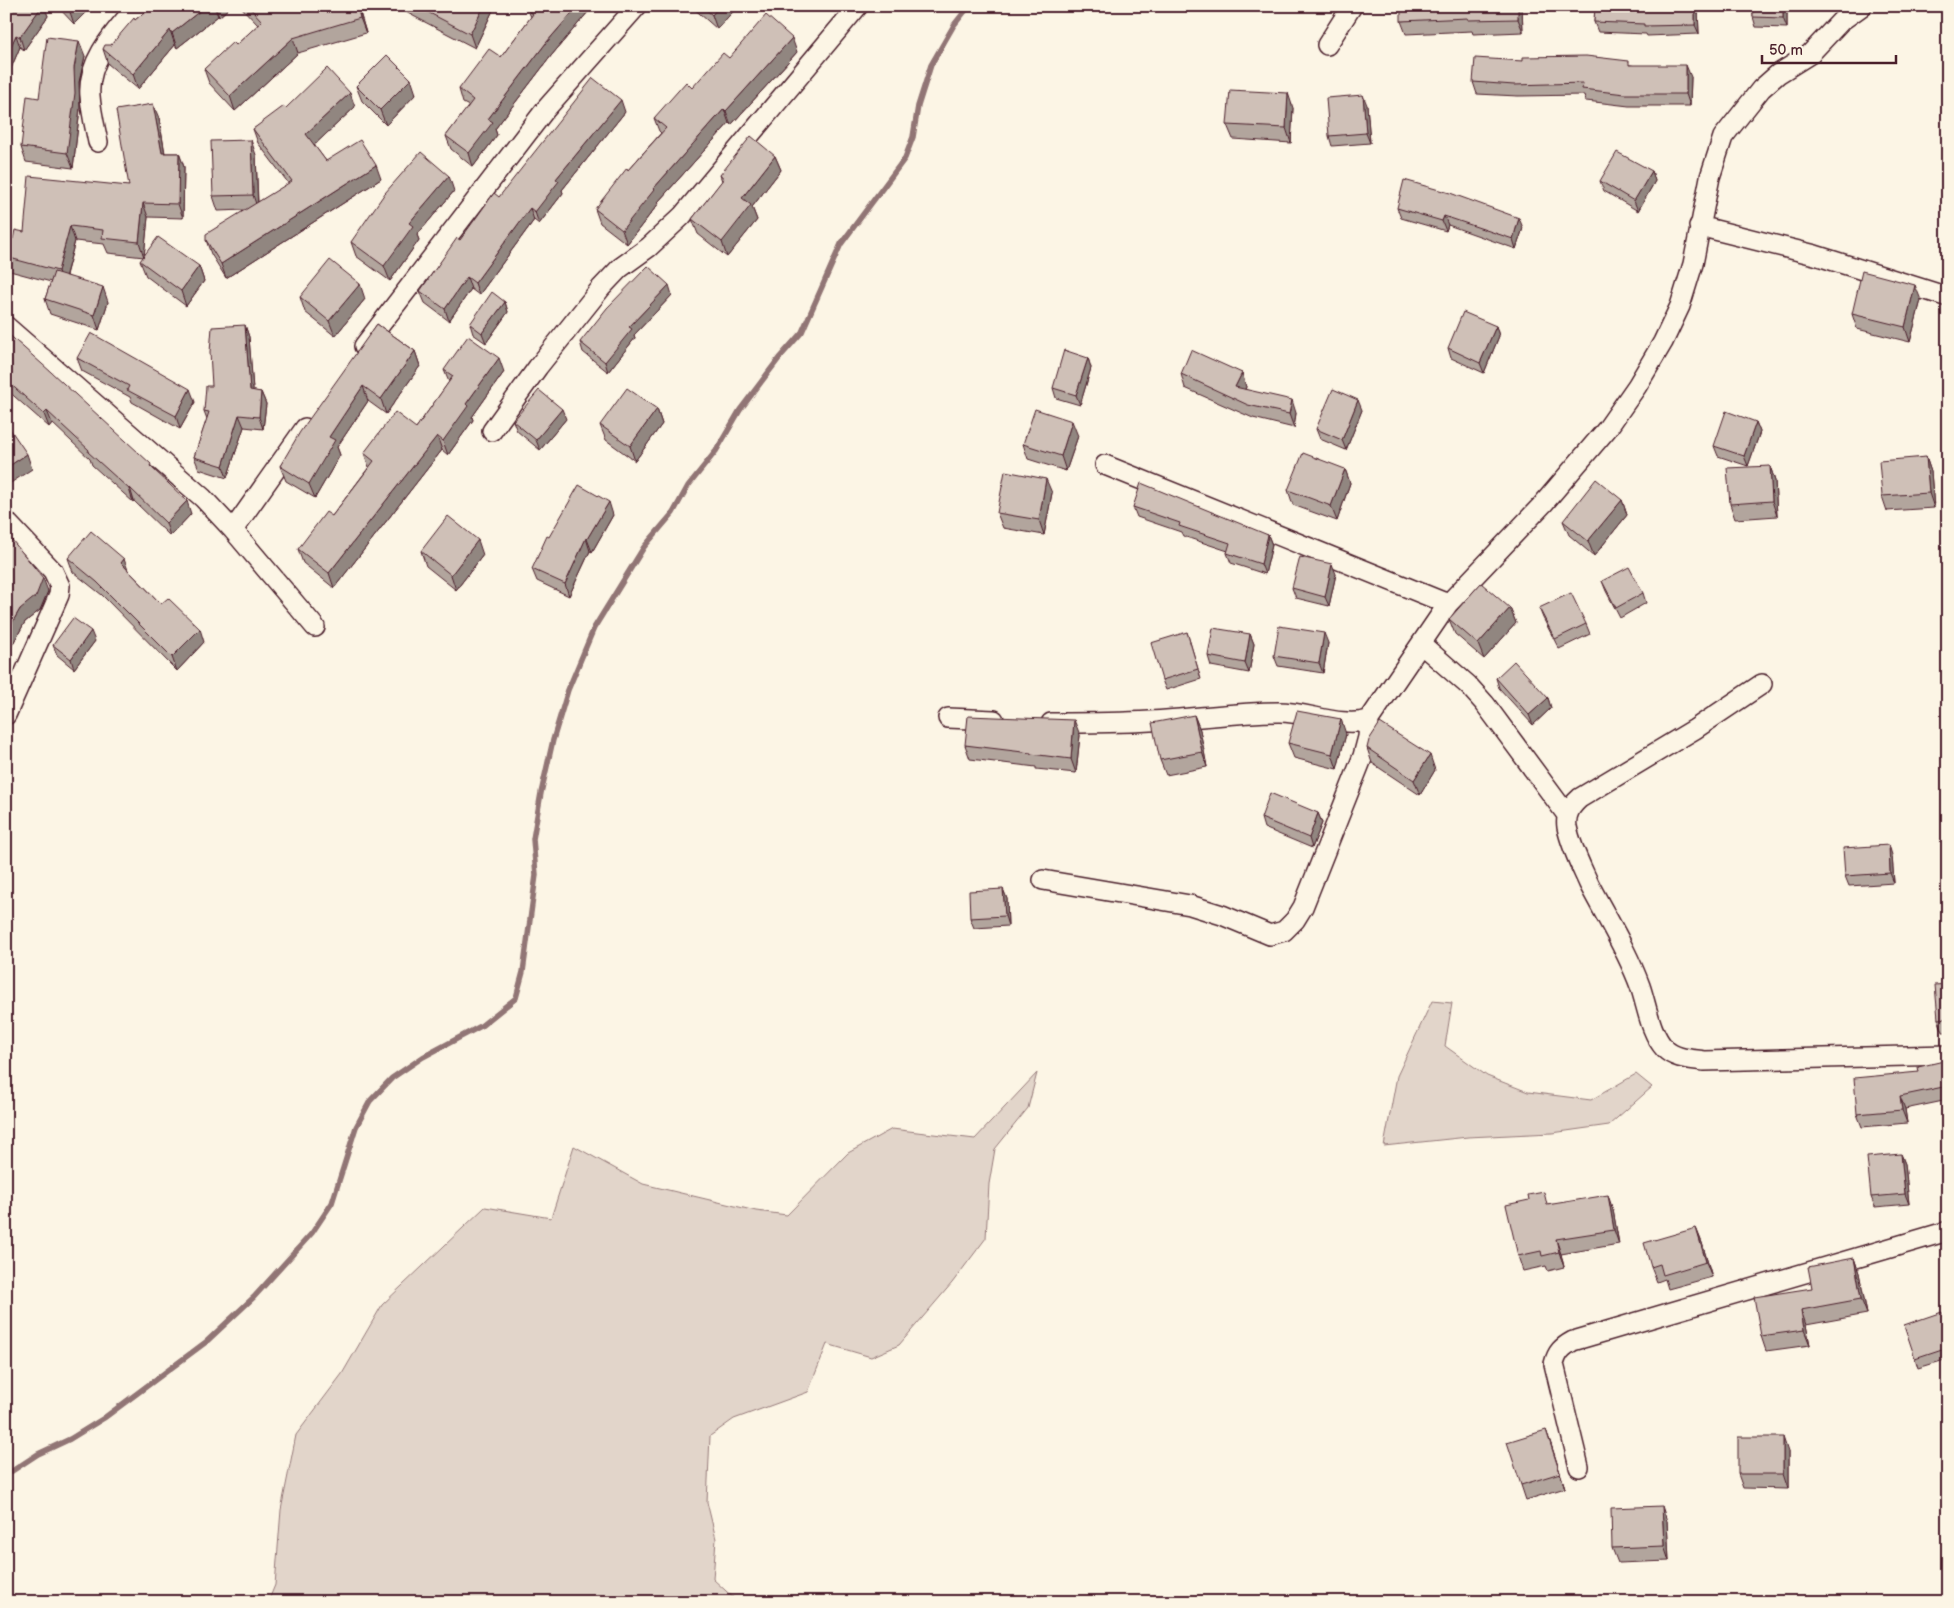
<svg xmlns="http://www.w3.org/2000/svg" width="1954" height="1608" font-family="'Balsamiq Sans',sans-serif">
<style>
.green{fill:#e2d5ca;stroke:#967a7a}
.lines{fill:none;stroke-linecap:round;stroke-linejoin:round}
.stream{stroke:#917474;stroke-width:5.5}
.street-casing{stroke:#4a1f2b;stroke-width:22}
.street{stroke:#fcf5e5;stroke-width:19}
.wall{fill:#b2a59d;stroke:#4a1f2b}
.shaded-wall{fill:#918680;stroke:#4a1f2b}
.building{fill:#cfc0b7;stroke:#4a1f2b}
</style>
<rect width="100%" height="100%" fill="#fcf5e5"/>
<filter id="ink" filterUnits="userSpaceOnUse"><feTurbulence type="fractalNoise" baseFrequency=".02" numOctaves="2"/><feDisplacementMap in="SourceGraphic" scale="10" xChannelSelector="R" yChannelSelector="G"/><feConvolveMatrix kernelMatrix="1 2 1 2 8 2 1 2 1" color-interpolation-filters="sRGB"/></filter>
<g filter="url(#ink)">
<path class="green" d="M1432,1001L1452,1003L1445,1046L1487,1076L1528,1092L1591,1100L1636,1074L1652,1087L1609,1125L1552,1133L1468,1137L1384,1146L1397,1076Z
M1037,1073L1028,1108L995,1149L989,1184L986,1238L952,1283L899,1345L871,1357L827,1344L808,1392L734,1419L710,1436L707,1502L716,1539L713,1579L738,1602H268L275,1585L281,1510L296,1435L342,1374L382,1305L485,1207L551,1218L574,1146L643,1184L756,1211L787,1215L848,1153L892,1129L975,1139Z"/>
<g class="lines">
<path class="stream" d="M6,1475L38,1454L70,1439L104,1418L206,1342L254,1297L312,1233L332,1203L356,1127L370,1101L392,1078L423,1057L481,1026L516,998L523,972L536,875L533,839L541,793L553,740L568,690L594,628L644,547L673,513L688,486L716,451L740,410L780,357L802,332L841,244L905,158L913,137L918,106L931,65L954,25L969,6"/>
<defs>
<path id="street" d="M1327,45L1352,6
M98,142C95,127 91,111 90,96C87,60 115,32 137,6
M1699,226L1815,255L1948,297
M6,326L203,498L233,530L315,627
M364,346L545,110L637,6
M492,431L538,367L601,288L620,268L649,247L682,216L858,6
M1105,465L1448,604
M6,521L53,571L60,586L59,595L49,618L6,715
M233,530L305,428
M1421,644L1468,685L1485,704L1567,815
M1762,684L1695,729L1580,798C1571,806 1565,814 1567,827C1571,847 1581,866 1589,884C1606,917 1627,950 1640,986C1647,1006 1650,1033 1665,1049C1675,1059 1691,1059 1704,1061L1948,1055
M948,718L994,720
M1051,723C1084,723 1117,723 1150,721C1193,719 1236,712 1279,712C1309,712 1340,728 1369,720L1448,604L1543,504L1607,429L1637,386L1663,342L1680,306L1693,264L1710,177L1723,137L1761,89L1778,74L1810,54L1841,21L1862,6
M1043,880L1190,905L1222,915L1270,935L1284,931L1295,920L1303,907L1363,756L1368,737L1369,720
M1579,1467L1554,1364C1557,1352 1562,1347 1573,1341L1948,1231"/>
</defs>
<use href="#street" class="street-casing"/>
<use href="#street" class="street"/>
</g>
<path class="wall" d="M6,6H44L48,16L24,50L20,47L6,80Z
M57,6H92L74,24Z
M152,6H231L219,17L218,16L177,48L175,45L138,89L108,64L103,49L111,45L135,20Z
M240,6H358L366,33L298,53L235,111L209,83L204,69L236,45L258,25Z
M394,6H495L475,48Z
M531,6H593L551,56L495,129L497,135L473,167L451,149L446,136L469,106L463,103L459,89L501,57L531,17L528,10Z
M691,6H738L717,29Z
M1522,6L1523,32L1473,34L1472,31L1406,34L1401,21Z
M1595,6H1697L1698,9L1699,34L1647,36L1646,34L1598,32L1594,22Z
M1753,6H1787V28L1756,27L1753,17Z
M797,52L731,125L729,123L658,202L659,203L627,244L600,223L595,209L628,170L661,133L659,131L654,118L692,88L729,58Z
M85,56L79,82L80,108L73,168L26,162L21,147L39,98Z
M1523,61L1631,65L1691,77L1690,106H1629L1586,101L1584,95L1518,96L1477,94L1473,82Z
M356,86L416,94L386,125L362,101Z
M1367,105L1370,143L1332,146L1329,136Z
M355,107L314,145L326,161L381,179L226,278L211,254L206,240L245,210L218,211L213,196L256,155L258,202L289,184L258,143L253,129L286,108Z
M1293,108L1291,143L1233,139L1227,125Z
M625,112L562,190L563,193L539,224L534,220L479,295L471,289L449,321L425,303L420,291L460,240L499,197Z
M159,118L165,153H179L184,167L183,218L148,217L144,256L199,266L204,281L186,306L146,276L140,261L144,257L108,253L104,244L75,241L66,275L108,302L99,330L50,314L45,299L51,282L6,270V235L13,239L24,232L129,186Z
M775,156L781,170L752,207L757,220L727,257L698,234L692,219L722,181L720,175Z
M1652,171L1655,181L1638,211L1604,191L1600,181Z
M454,191L417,235L419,240L390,281L356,256L351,242Z
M1397,208L1523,228L1516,249L1448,225L1446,231L1401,218Z
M672,295L634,335L635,338L608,372L583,352L580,342Z
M300,297L365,299L335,336L305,312Z
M1921,300L1910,342L1857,329L1852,314Z
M505,302L508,312L486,343L473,334L470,324Z
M377,324L415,351L420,366L386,414L368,401L337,447L340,455L315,498L286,481L280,466Z
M245,325L249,337L253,391L261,392L266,404L263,429L244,427L227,478L199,469L194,457L207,419L204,411L212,386Z
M1496,326L1499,336L1484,373L1451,358L1448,348Z
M6,332L153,468L191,514L170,536L134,501L133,502L92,465L90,459L52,423L49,427L6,389Z
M77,358L195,402L180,429L132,402L130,397L82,371Z
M1088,358L1091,368L1080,405L1056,398L1053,388Z
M444,370L504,372L472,417L473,420L448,455L442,450L334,588L303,563L298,549L332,516L369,467L364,453L416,428L449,382Z
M1242,373L1246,387L1245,389L1296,413L1294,428L1253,418L1185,388L1181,374Z
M657,409L662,424L635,461L606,440L600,425Z
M1362,410L1346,450L1320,439L1316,429Z
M566,419L540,450L517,431L513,421Z
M1756,422L1760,432L1748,466L1718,456L1714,446Z
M1078,436L1066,471L1028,459L1023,444Z
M1926,457L1931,472L1934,508L1887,511L1882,496Z
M1770,466L1775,481L1777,516L1735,519L1730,504Z
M1345,469L1350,483L1337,521L1293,505L1288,490Z
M1052,493L1044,535L1003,528L997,513Z
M1622,500L1627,515L1594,556L1569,535L1563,521Z
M1133,507L1268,535L1272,545L1265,574L1231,563L1227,553L1228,551L1183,536L1181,532L1137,517Z
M613,515L592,552L590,551L569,596L537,581L532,569Z
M6,545L48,591L40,610L25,622L11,647L6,645Z
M421,551L483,555L456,590L426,566Z
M68,558L129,571L161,604L204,642L177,671L102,595L73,572Z
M1336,574L1329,606L1296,598L1292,588Z
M1602,581L1643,593L1646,603L1620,618L1606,591Z
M1510,608L1516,623L1484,659L1455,634L1449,619Z
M1539,608L1586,624L1590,634L1559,649L1543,618Z
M1187,632L1201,679L1166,690L1162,680Z
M1250,634L1254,644L1249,673L1211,666L1208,656Z
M95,641L74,669L57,655L53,645Z
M1328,643L1323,673L1278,666L1274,656Z
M1496,678L1548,698L1551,708L1533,725L1499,688Z
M1194,715L1200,730L1207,767L1166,775L1160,760Z
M1346,734L1337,769L1294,758L1288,743Z
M1080,735L1076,773L1036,769V767L970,759L965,745Z
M1367,748L1435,770L1420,795L1372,763Z
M1318,813L1322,823L1312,848L1264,828L1261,818Z
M1892,855L1894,883L1849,886L1845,876Z
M1003,889L1007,899L1008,926L974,928L970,918Z
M1948,984V1032H1943L1938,1019Z
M1948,1060V1100L1905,1109L1907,1123L1862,1127L1857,1114L1919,1072Z
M1901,1154L1905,1164L1909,1204L1875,1207L1871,1197Z
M1549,1204L1613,1210L1619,1244L1561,1254L1564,1267L1548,1271L1546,1266L1523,1271L1518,1256Z
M1696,1228L1702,1243L1712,1277L1668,1289L1665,1279L1657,1282L1651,1267Z
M1854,1258L1859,1273L1867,1314L1806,1325L1810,1345L1766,1351L1761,1336L1812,1288Z
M1948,1329V1359L1918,1368L1915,1358Z
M1546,1430L1565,1488L1526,1500L1521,1485Z
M1788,1452V1489L1743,1488L1738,1474Z
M1667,1521L1669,1561L1618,1563L1612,1548Z"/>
<path class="shaded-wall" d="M42,6H44L48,16L24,50L20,37Z
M72,6H92L74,24L69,9Z
M206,6H214L218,16L177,48L172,33Z
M215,6H231L219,17Z
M357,6H358L366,33L360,18Z
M484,6H495L475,48L470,34Z
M578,6H593L551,56L495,129L497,135L473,167L469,153L488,119L546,43Z
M719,6H738L717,29L712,15Z
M1518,6H1522L1523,32L1518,19Z
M1695,6H1697L1698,9L1699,34L1695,25Z
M1783,6H1787V28L1783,18Z
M170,30L175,45L138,89L133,74Z
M16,35L20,47L6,80V57Z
M293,38L298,53L235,111L230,96Z
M792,38L797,52L731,125L726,111Z
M79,41L85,56L79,82L80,108L73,168L67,153L74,68Z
M1686,65L1691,77L1690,106L1686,94Z
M411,79L416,94L386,125L380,110Z
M350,93L355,107L311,148L306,134Z
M1288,93L1293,108L1291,143L1286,128Z
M1363,95L1367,105L1370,143L1366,133Z
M621,100L625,112L562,190L563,193L539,224L535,212L556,179Z
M153,104L159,118L167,167L162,153Z
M724,109L729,123L658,202L659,203L627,244L622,230L653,189Z
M251,140L256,155L258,210L253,195Z
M179,153L184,167L183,218L178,204Z
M775,156L781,170L752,207L757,220L727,257L722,242L742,198Z
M376,165L381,179L226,278L221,264Z
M1652,171L1655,181L1638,211L1634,201Z
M449,176L454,191L417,235L419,240L390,281L384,266L409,223Z
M143,203L148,217L144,257L139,242Z
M530,208L534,220L479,295L475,283Z
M1444,216L1448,225L1446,231L1442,221Z
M1519,218L1523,228L1516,249L1513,239Z
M70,226L75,241L63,285L58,271Z
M199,266L204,281L186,306L181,291Z
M467,277L471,289L449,321L445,309Z
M360,284L365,299L335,336L329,321Z
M669,285L672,295L634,335L635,338L608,372L605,362L629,327Z
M1915,285L1921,300L1910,342L1905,327Z
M103,287L108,302L99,330L94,315Z
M505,302L508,312L486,343L482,333Z
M245,325L249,337L254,402L250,390Z
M1496,326L1499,336L1484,373L1480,363Z
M415,351L420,366L386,414L381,399Z
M499,358L504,372L472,417L473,420L448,455L443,441L466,404Z
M1088,358L1091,368L1080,405L1076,395Z
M1242,373L1246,387L1240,400L1235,387Z
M363,386L368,401L337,447L340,455L315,498L309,484L329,437Z
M190,389L195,402L180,429L176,416Z
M261,392L266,404L263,429L259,417Z
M1292,400L1296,413L1294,428L1289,414Z
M1358,400L1362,410L1346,450L1342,440Z
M562,409L566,419L540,450L536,440Z
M657,409L662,424L635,461L630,446Z
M47,411L52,423L49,427L44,414Z
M239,415L244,427L227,478L223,466Z
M1072,421L1078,436L1066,471L1061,456Z
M1756,422L1760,432L1748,466L1744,456Z
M437,436L442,450L334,588L329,573Z
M27,454L32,469L6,486V468Z
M1926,457L1931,472L1934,508L1929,493Z
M1770,466L1775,481L1777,516L1772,501Z
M1345,469L1350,483L1337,521L1331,506Z
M1046,479L1052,493L1044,535L1039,520Z
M130,488L134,501L133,502L129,489Z
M1622,500L1627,515L1594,556L1588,541Z
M187,501L191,514L170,536L166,523Z
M609,502L613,515L592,552L587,539Z
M1268,535L1272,545L1265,574L1261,564Z
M586,538L590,551L569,596L565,584Z
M478,540L483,555L456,590L451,575Z
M124,559L129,573L121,563Z
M1332,564L1336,574L1329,606L1325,597Z
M43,578L48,591L40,610L25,622L11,647L6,633L20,609Z
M1510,608L1516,623L1484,659L1478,644Z
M200,629L204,642L177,671L172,657Z
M91,631L95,641L74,669L71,659Z
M1324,633L1328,643L1323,673L1319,663Z
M1250,634L1254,644L1249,673L1245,663Z
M1548,698L1551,708L1533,725L1529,715Z
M1194,715L1200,730L1207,767L1202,752Z
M1341,719L1346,734L1337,769L1332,754Z
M1074,720L1080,735L1076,773L1071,759Z
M1430,755L1435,770L1420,795L1414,780Z
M1318,813L1322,823L1312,848L1309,838Z
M1889,845L1892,855L1894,883L1890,873Z
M1003,889L1007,899L1008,926L1005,916Z
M1900,1096L1905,1109L1907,1123L1902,1110Z
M1901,1154L1905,1164L1909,1204L1905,1194Z
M1608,1195L1613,1210L1619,1244L1614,1230Z
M1696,1228L1702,1243L1712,1277L1706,1262Z
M1556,1239L1561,1254L1564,1267L1559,1252Z
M1854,1258L1859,1273L1867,1314L1861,1299Z
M1801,1310L1806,1325L1810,1345L1804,1330Z
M1546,1430L1551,1444L1565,1488L1560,1473Z
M1783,1437L1788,1452V1489L1783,1474Z
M1662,1506L1667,1521L1669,1561L1664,1546Z"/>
<path class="building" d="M6,6H42L20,37L16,35L6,57Z
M152,6H206L172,33L170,30L133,74L103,49L105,45H111L134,18L135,20Z
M248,6H357L360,18L293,38L230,96L204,69L233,42L236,45L262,21Z
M416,6H484L470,34Z
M531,6H578L546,43L488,119L493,122L469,153L446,136L473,100L459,89L489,49L501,57L533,14L528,10Z
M702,6H719L712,15Z
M1401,6H1518V19L1468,20V18L1401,21Z
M1595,6H1695V25L1644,26V24L1594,22Z
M1753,6H1783V18L1753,17Z
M766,15L792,38L726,111L724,109L653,189L654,190L622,230L595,209L627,168L628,170L666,128L654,118L686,82L692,88L723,53L729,58Z
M47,37L79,41L74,68L75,93L67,153L21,147L27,96L39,98Z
M387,55L411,79L380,110L356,86Z
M1586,56L1629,61V65H1686V94H1625L1582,89L1583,83L1514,85L1473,82L1475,58L1523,61V57Z
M327,68L350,93L306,134L326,161L360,140L376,165L221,264L206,240V234L292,181L253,129L284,106L286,108Z
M593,78L621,100L556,179L559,181L535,212L530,208L475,283L467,277L445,309L420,291L457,238L460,240L494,193L499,197Z
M1230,90L1288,93L1286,128L1227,125Z
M1363,95L1366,133L1329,136L1326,98Z
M153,104L162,153H179L178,204L143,203L139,242L102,238L103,230L70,226L58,271L6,257V235L13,239L15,230L24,232L29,176L129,186L116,110Z
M751,136L775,156L742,198L751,205L722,242L692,219L724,178L720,175Z
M251,140L253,195L213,196L211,141Z
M421,152L449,176L409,223L413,226L384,266L351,242L385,193Z
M1617,152L1652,171L1634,201L1600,181Z
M1404,180L1450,193L1519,218L1513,239L1444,216L1442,221L1397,208Z
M158,237L199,266L181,291L140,261Z
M330,260L360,284L329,321L300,297Z
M648,266L669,285L629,327L632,329L605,362L580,342L607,308Z
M1862,271L1915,285L1905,327L1852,314Z
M54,272L103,287L94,315L45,299Z
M492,292L505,302L482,333L470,324Z
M1463,312L1496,326L1480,363L1448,348Z
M377,324L415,351L381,399L363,386L329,437L335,440L309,484L280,466L300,432Z
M245,325L250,390L261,392L259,417L239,415L223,466L194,457L209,412L204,411L206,386H212L210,352L212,327Z
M6,332L51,372L151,464L150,466L187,501L166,523L130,488L129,489L88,452L89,450L47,411L44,414L6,380Z
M91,333L190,389L176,416L127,390L129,386L77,358Z
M468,336L499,358L466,404L468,406L443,441L437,436L329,573L298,549L326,512L332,516L374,461L364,453L395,412L416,428L453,376L444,370Z
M1064,350L1088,358L1076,395L1053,388Z
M1191,350L1242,373L1235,387L1292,400L1289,414L1248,405L1181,374Z
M627,388L657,409L630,446L600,425Z
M1333,389L1358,400L1342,440L1316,429Z
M539,390L562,409L536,440L513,421Z
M1035,409L1072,421L1061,456L1023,444Z
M1726,411L1756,422L1744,456L1714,446Z
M6,423L27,454L6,468Z
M1303,453L1345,469L1331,506L1288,490Z
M1926,457L1929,493L1882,496L1879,461Z
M1770,466L1772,501L1730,504L1727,468Z
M1005,471L1046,479L1039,520L997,513Z
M1596,479L1622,500L1588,541L1563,521Z
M1141,483L1268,535L1261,564L1227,553L1230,543L1179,526L1180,523L1133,507Z
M579,485L609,502L587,539L586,538L565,584L532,569L547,536L549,537Z
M448,516L478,540L451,575L421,551Z
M91,531L124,559L121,563L161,604L168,598L200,629L172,657L97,582L68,558Z
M12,540L43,578L36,596L20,609L6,633V545Z
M1300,557L1332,564L1325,597L1292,588Z
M1629,567L1643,593L1616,608L1602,581Z
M1481,583L1510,608L1478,644L1449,619Z
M1571,593L1586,624L1555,639L1539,608Z
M73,618L91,631L71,659L53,645Z
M1279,626L1324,633L1319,663L1274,656Z
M1213,628L1250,634L1245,663L1208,656Z
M1187,632L1198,669L1162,680L1151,643Z
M1514,661L1548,698L1529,715L1496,678Z
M1297,711L1341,719L1332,754L1288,743Z
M1194,715L1202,752L1160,760L1152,723Z
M968,716L1074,720L1071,759L1031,754V753L965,745Z
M1380,723L1430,755L1414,780L1367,748L1369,740Z
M1270,793L1318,813L1309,838L1261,818Z
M1889,845L1890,873L1845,876L1843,848Z
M1003,889L1005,916L970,918L969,891Z
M1948,984V1018L1938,1019L1935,985Z
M1948,1060V1086L1900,1096L1902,1110L1857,1114L1854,1078L1919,1072L1918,1067Z
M1901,1154L1905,1194L1871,1197L1867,1157Z
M1544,1192L1547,1205L1608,1195L1614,1230L1556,1239L1559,1252L1542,1256L1541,1251L1518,1256L1506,1205L1529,1200L1528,1195Z
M1696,1228L1706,1262L1663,1275L1660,1264L1651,1267L1644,1243Z
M1854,1258L1861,1299L1801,1310L1804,1330L1761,1336L1754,1297L1812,1288L1808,1267Z
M1942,1312L1948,1330V1347L1915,1358L1904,1325Z
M1546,1430L1560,1473L1521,1485L1507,1442Z
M1738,1437H1783V1474H1738Z
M1662,1506L1664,1546L1612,1548L1611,1508Z"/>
</g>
<rect width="1954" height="1608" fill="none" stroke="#fcf5e5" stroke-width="25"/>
<rect x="12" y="12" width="1929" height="1583" fill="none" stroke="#4a1f2b" stroke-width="2" filter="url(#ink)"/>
<path d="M1762 55v8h134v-8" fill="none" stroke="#4a1f2b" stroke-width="2.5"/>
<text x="1769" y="55" font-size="15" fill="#4a1f2b" stroke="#fcf5e5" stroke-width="4" paint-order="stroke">50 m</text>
</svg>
